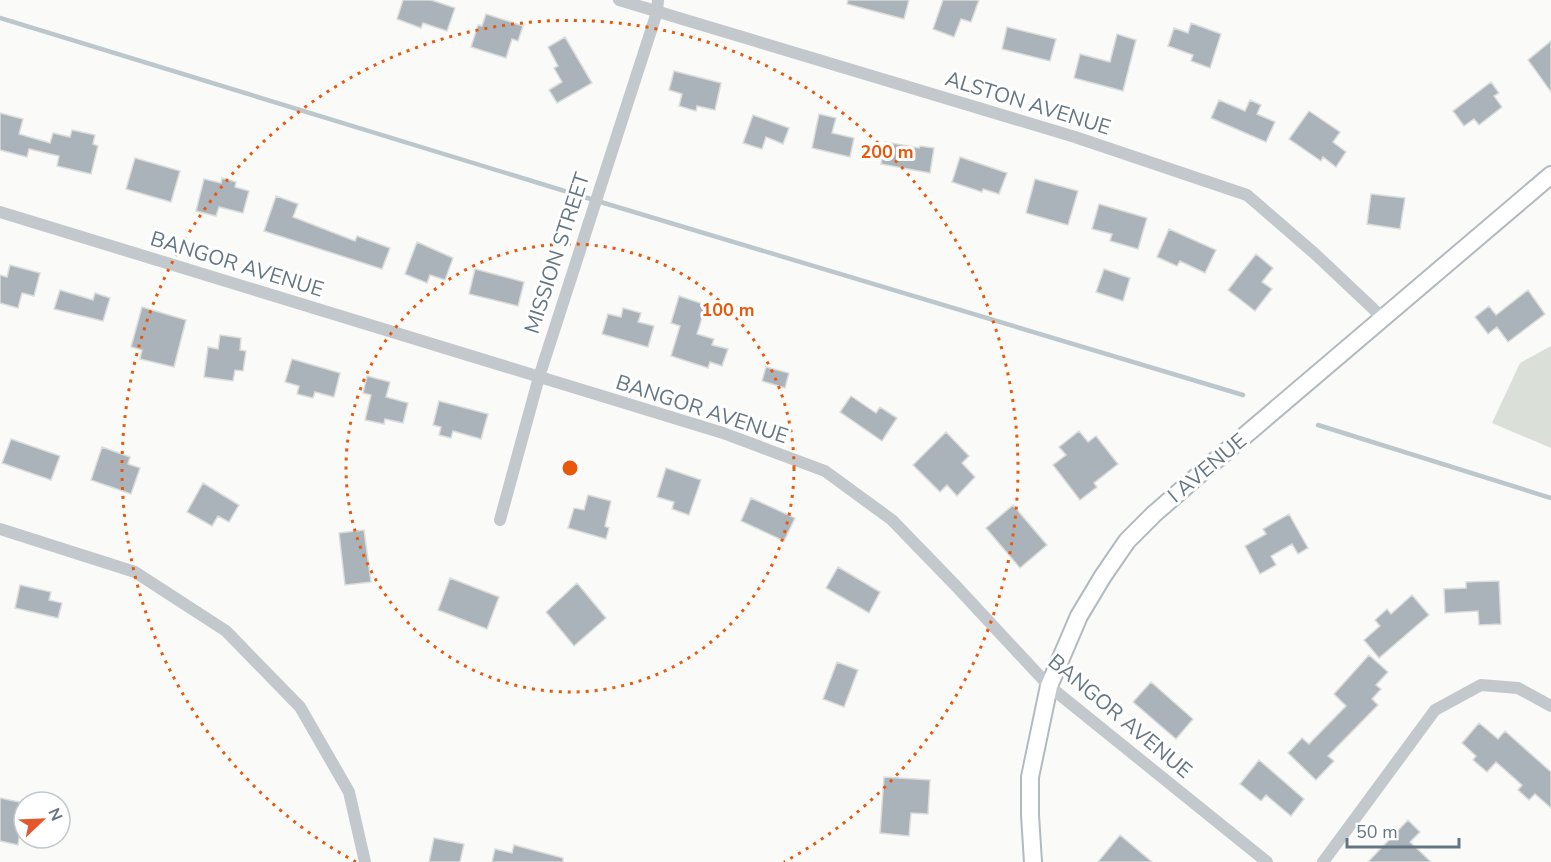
<svg xmlns="http://www.w3.org/2000/svg" width="1551" height="862" font-family="'Nunito Sans',sans-serif">
<style>
.green{fill:#dadfd7}
.lines{fill:none;stroke-linecap:round;stroke-linejoin:round}
.stream{stroke:#bbc7cb;stroke-width:4.5}
.building{fill:#aab3b9;stroke:#dcdcda;stroke-width:1.5}
.secondary-casing{stroke:#b3babf;stroke-width:20}
.minor{stroke:#c3c8cc;stroke-width:12}
.secondary{stroke:#fff;stroke-width:16}
.ring{fill:none;stroke:#e8590c;stroke-width:3;stroke-dasharray:3 6}
.labels{text-anchor:middle;dominant-baseline:central;stroke-width:6;stroke-linejoin:round;paint-order:stroke}
.street-label{font-size:21px;fill:#657683;stroke:#fff}
.centre{fill:#e8590c;stroke:#fff;stroke-width:3}
.ring-label{font-size:18px;text-anchor:middle;font-weight:bold;fill:#e8590c;stroke:#fff;stroke-width:6;stroke-linejoin:round;paint-order:stroke}
</style>
<rect width="100%" height="100%" fill="#fafaf8"/>
<path class="green" d="M1551,346V448L1492,423L1520,363Z"/>
<g class="lines">
<path class="stream" d="M0,18L594,200L1243,395
M1318,425L1551,498"/>
</g>
<path class="building" d="M403,0H431L455,8L447,31L423,23L421,28L397,19Z
M848,0H909L904,19L847,4Z
M943,0H979L971,22L961,19L954,37L933,29Z
M486,14L523,26L518,41L512,39L506,58L471,47L478,25L482,26Z
M1191,23L1221,34L1210,68L1191,61L1193,55L1168,46L1174,28L1188,33Z
M1007,27L1056,39L1050,61L1002,49Z
M1117,34L1136,40L1123,91L1074,78L1080,54L1110,62Z
M565,37L592,83L557,103L549,90L562,82L554,68L558,66L548,47Z
M1551,41V92L1528,60Z
M674,71L721,83L715,110L697,106L696,111L679,106L682,94L669,90Z
M1491,82L1499,93L1494,96L1502,107L1479,125L1474,119L1464,126L1453,111Z
M1219,100L1245,111L1250,100L1261,105L1257,114L1275,122L1266,142L1211,118Z
M1309,111L1340,132L1333,142L1346,152L1336,167L1323,157L1321,161L1289,139Z
M0,113L23,119L19,134L50,143L53,133L70,137L72,130L95,135L93,144L98,146L91,174L57,166L59,156L29,149L27,157L0,150Z
M819,114L836,118L832,133L854,138L850,157L812,148Z
M753,115L789,128L783,144L766,137L762,149L743,143Z
M885,142L919,148L920,146L934,148L930,173L881,164Z
M960,157L1007,173L999,194L983,189L982,192L952,182Z
M135,158L180,171L171,202L126,189Z
M222,178L236,182L235,187L249,191L243,213L219,207L216,216L196,211L204,179L221,183Z
M1035,179L1078,191L1068,225L1026,213Z
M1371,194L1405,198L1400,229L1367,224Z
M276,196L298,204L293,217L355,241L357,236L390,248L382,269L264,231Z
M1099,204L1147,218L1138,249L1110,241L1112,234L1092,229Z
M1169,229L1216,250L1205,273L1180,261L1177,266L1157,257Z
M417,242L453,258L445,280L430,275L427,283L405,274Z
M1256,254L1273,268L1262,282L1272,289L1255,311L1228,290Z
M10,265L40,273L34,296L22,293L18,308L0,303V275L7,277Z
M475,269L524,282L518,306L469,294Z
M1104,269L1130,278L1123,301L1096,292Z
M60,290L93,300L95,293L110,298L103,321L54,309Z
M1528,290L1545,314L1508,342L1497,327L1488,334L1475,317L1489,306L1496,315Z
M679,296L706,305L697,334L714,339L712,345L728,349L722,366L710,362L708,368L671,356L680,326L671,323Z
M142,307L186,320L174,367L140,359L142,350L131,347Z
M623,308L641,313L638,322L654,326L648,347L602,334L608,314L621,317Z
M220,335L241,338L240,350L246,351L243,371L235,370L233,381L204,377L208,347L218,349Z
M292,359L340,373L334,397L315,392L313,398L297,394L299,386L285,382Z
M766,367L789,373L785,388L762,381Z
M367,376L390,382L386,397L408,403L403,423L385,419L384,424L365,420L371,395L363,393Z
M851,396L876,413L880,407L897,418L882,441L840,412Z
M439,401L488,414L481,439L453,431L451,438L439,435L441,427L433,425Z
M1079,431L1088,442L1096,436L1118,464L1094,483L1097,487L1080,500L1053,465L1066,455L1059,447Z
M946,432L969,456L962,463L975,477L957,496L947,485L940,492L913,465Z
M11,439L60,456L51,480L2,463Z
M102,447L130,457L128,464L140,468L131,494L91,480Z
M666,468L701,480L689,515L672,509L674,502L657,497Z
M203,483L239,505L229,522L218,516L212,526L187,512Z
M588,495L611,501L605,526L609,528L606,539L568,528L574,508L584,510Z
M751,498L795,518L784,541L741,521Z
M1013,505L1047,545L1020,568L986,528Z
M1289,514L1308,548L1298,554L1292,544L1271,556L1276,565L1260,574L1245,546L1266,534L1263,529Z
M364,530L371,582L345,585L339,533Z
M838,567L880,592L869,613L826,588Z
M450,578L499,597L487,629L438,610Z
M1499,581L1501,624L1479,625L1478,611L1445,613L1444,589L1466,588V582Z
M577,583L606,618L574,646L546,612Z
M20,585L51,592L49,600L62,603L58,618L15,608Z
M1412,595L1429,615L1379,658L1364,640L1380,626L1375,620L1387,609L1391,614Z
M1369,655L1388,672L1376,685L1381,689L1372,699L1378,705L1328,756L1334,761L1316,780L1288,753L1302,738L1309,744L1346,706L1334,694Z
M837,662L858,670L844,707L823,699Z
M1151,682L1193,719L1176,739L1133,702Z
M1479,723L1498,739L1505,731L1551,772V808L1535,794L1529,800L1518,790L1522,785L1496,762L1487,772L1473,760L1476,756L1462,743Z
M1259,760L1304,799L1291,816L1266,795L1261,801L1240,784Z
M884,777L930,780L928,814L911,813L909,836L880,833Z
M0,798L24,803L18,845L0,841Z
M1408,820L1420,832L1410,842L1431,862H1368Z
M1120,835L1152,862H1098Z
M434,838L464,844L460,862H429Z
M514,845L563,858V862H492L495,849L512,853Z"/>
<g class="lines">
<defs>
<path id="secondary" d="M1033,862L1030,815V777L1049,686L1079,616L1103,576L1127,541L1154,514L1209,466L1551,175"/>
</defs>
<use href="#secondary" class="secondary-casing"/>
<path class="minor" d="M619,0L1075,137L1247,195L1314,253L1383,318
M0,212L723,433L825,471L892,520L955,585L1049,686L1267,862
M500,520L539,377L657,12L658,0
M0,529L135,572L226,631L300,707L349,792L365,862
M1323,862L1435,710L1481,685L1518,688L1551,706"/>
<use href="#secondary" class="secondary"/>
</g>
<g class="ring">
<circle cx="570" cy="468" r="224"/>
<path d="M356 862A448 448 0 1 1 784 862"/>
</g>
<g class="labels">
<g class="street-label">
<text transform="translate(1028 103) rotate(17)">ALSTON AVENUE</text>
<text transform="translate(557 253) rotate(-72)">MISSION STREET</text>
<text transform="translate(237 264) rotate(17)">BANGOR AVENUE</text>
<text transform="translate(702 409) rotate(18)">BANGOR AVENUE</text>
<text transform="translate(1207 468) rotate(-40)">I AVENUE</text>
<text transform="translate(1120 716) rotate(40)">BANGOR AVENUE</text>
</g>
</g>
<circle cx="570" cy="468" r="9" class="centre"/>
<g class="ring-label">
<text x="887" y="158">200 m</text>
<text x="728" y="316">100 m</text>
</g>
<g transform="translate(42 820) rotate(67)"><circle r="28" fill="#ffffff" stroke="#c1c8cd" stroke-width="1.5"/>
<path d="M0-4.5L10 22L0 15L-10 22Z" fill="#e4572e"/>
<text y="-9" font-size="16" font-weight="bold" text-anchor="middle" fill="#657683">N</text>
</g>
<path d="M1347 838v9h112v-9" fill="none" stroke="#657683" stroke-width="3"/>
<text x="1356" y="838" font-size="18" fill="#657683" stroke="#ffffff" stroke-width="4.5" paint-order="stroke">50 m</text>
</svg>
